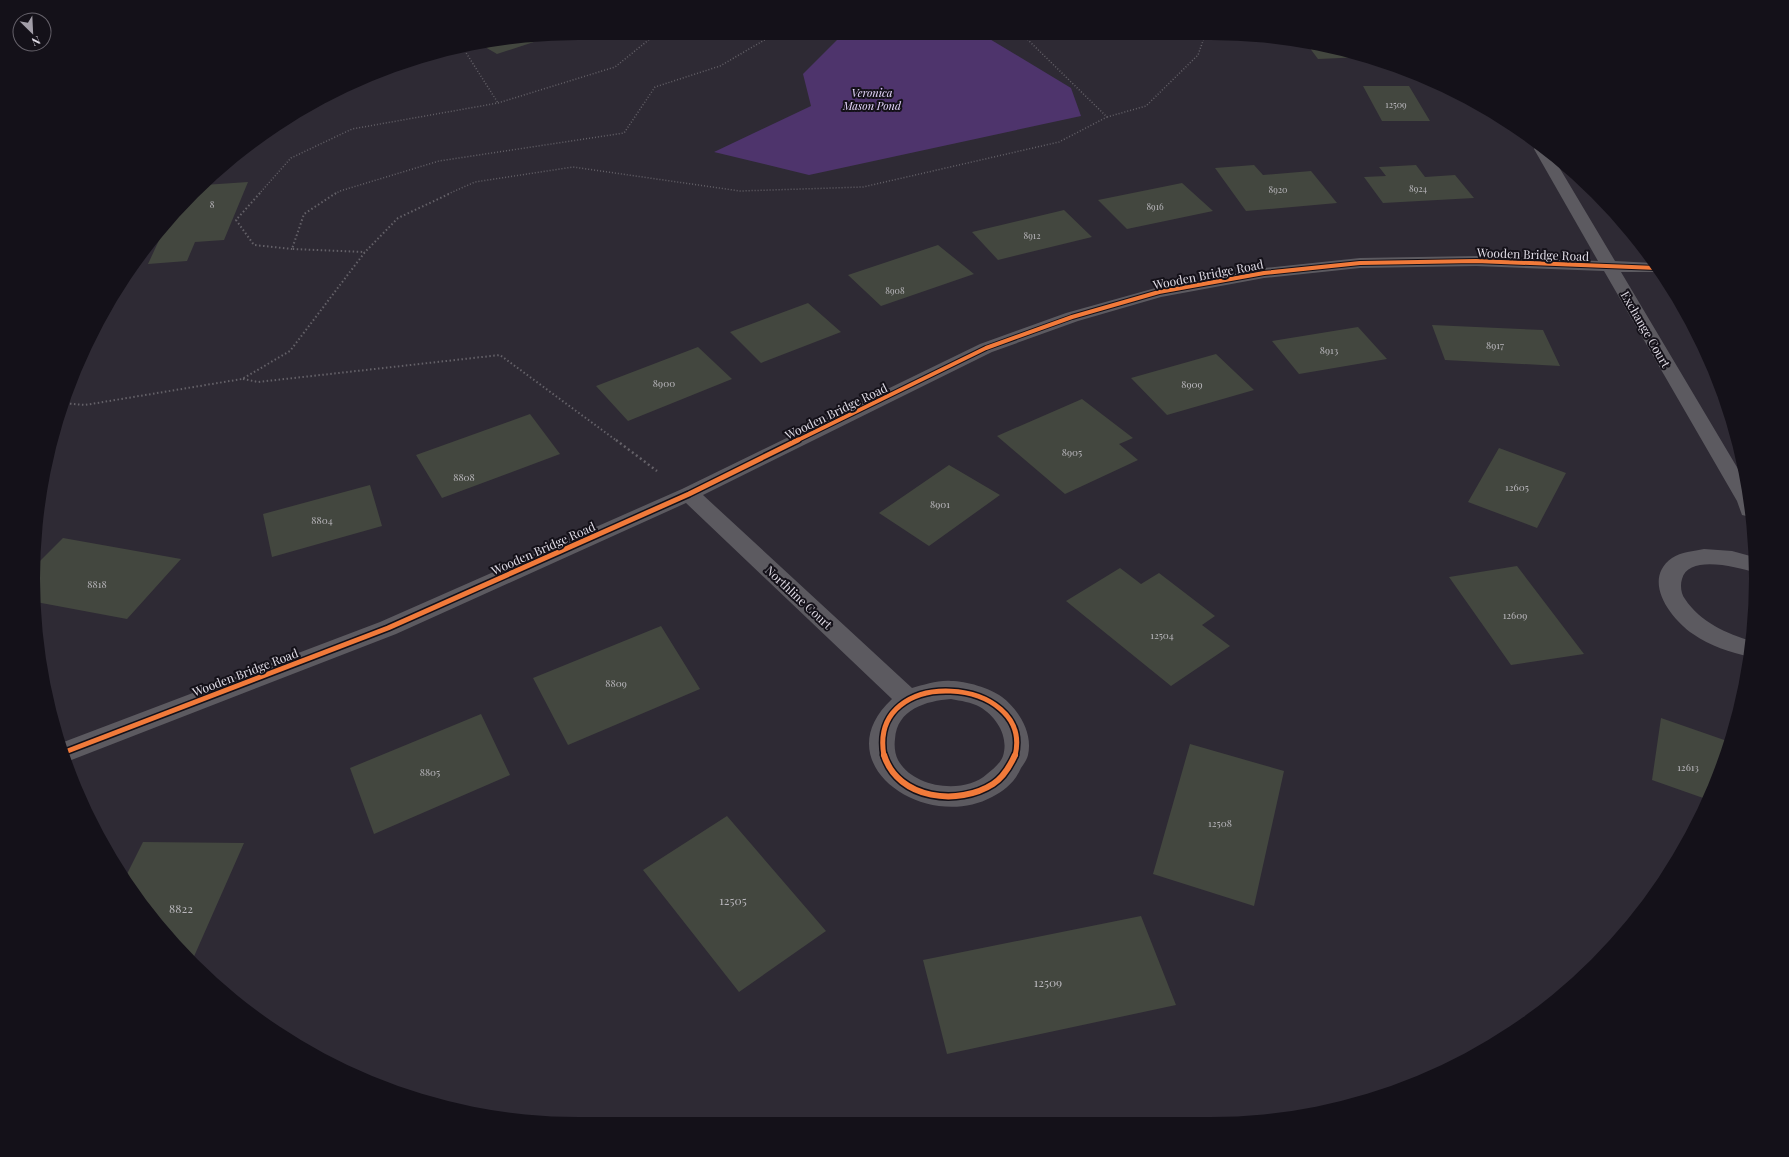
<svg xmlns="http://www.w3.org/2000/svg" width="1789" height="1157" font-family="'Playfair Display',serif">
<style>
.water{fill:#4e346c}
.building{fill:#43473f}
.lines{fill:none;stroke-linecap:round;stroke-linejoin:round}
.path-far2{stroke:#646168;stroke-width:1.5;stroke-dasharray:1 2;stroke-linecap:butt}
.path-far1{stroke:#646168;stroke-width:2;stroke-dasharray:1.5 2.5;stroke-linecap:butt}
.path{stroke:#646168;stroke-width:2.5;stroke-dasharray:2 3;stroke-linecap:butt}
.minor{fill:#5c5a60;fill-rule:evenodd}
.cycleway-far2-casing{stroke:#141119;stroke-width:6}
.cycleway-far1-casing{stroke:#141119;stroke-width:8}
.cycleway-casing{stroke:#141119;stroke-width:9}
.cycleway-far2{stroke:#f17a3a;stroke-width:4}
.cycleway-far1{stroke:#f17a3a;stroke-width:5}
.cycleway{stroke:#f17a3a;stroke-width:6}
.labels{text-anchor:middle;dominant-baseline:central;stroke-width:4;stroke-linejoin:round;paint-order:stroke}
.far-number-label{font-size:9px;fill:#b9b7bc}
.number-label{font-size:10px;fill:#b9b7bc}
.far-water-label{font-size:11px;font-style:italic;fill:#e8d9ff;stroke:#141119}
.street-label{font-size:12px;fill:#e0dce6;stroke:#141119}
.near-number-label{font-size:12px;fill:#b9b7bc}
</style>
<rect width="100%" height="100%" fill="#2e2a34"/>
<path class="water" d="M839,38H988L1071,88L1081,116L809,175L714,152L811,106L803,74Z"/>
<path class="building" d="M507,38H546L497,54L480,44Z
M1306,43L1365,57H1364L1318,59Z
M415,59L407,66L397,65L403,62Z
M1363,86H1409L1430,121H1382Z
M1254,165L1263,175L1311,171L1337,203L1246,211L1215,168Z
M1416,165L1425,177L1455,175L1474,198L1383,203L1364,177L1386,176L1379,167Z
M248,182L224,240L195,242L187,261L148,264L167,223L204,185Z
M1182,183L1213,211L1127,229L1098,200Z
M1064,210L1092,237L998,260L972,232Z
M938,245L974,274L881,306L848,275Z
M117,290H120L104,311L106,306Z
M808,303L841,332L761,363L730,332Z
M1432,325L1543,330L1560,366L1445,360Z
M1358,327L1387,359L1299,374L1272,341Z
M698,347L732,379L628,421L596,386Z
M1216,354L1254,390L1167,415L1131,378Z
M1082,399L1133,438L1119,444L1138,460L1065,494L997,436Z
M530,414L560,454L442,498L416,455Z
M1499,448L1566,473L1537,528L1468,502Z
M949,465L1000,495L929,546L879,513Z
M370,485L382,526L272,557L263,514Z
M63,538L181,559L127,619L36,602L35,566Z
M1517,566L1584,654L1511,665L1449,577Z
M1120,568L1141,584L1159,573L1215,616L1202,625L1230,646L1171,686L1066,601Z
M661,626L700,689L568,745L533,678Z
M481,714L510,775L374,834L350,768Z
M1661,718L1730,742L1727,754L1706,799L1652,780Z
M1190,744L1284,771L1254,906L1153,874Z
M727,816L826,931L739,992L643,870Z
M143,842L244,843L192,961L168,938L125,878Z
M1141,916L1176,1005L947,1054L923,960Z"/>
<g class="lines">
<path class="path-far2" d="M463,48L498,103
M1107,117L1146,106L1198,55L1204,38
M259,194L291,158L352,129L498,103L615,67L651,38
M335,194L340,191L439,161L624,133L655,87L720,66L768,38
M448,194L475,182L573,167L740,191L863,187L1059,142L1107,117L1026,38"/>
<path class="path-far1" d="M260,193L236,220L254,245L292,249
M336,193L304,214L292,249L365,252
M243,379L258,382L500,355L617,441
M62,403L85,405L242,379L290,351L365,252L398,218L451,193"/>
<path class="path" d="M616,440L657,471"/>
<path class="minor" d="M1536,146L1553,157L1615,261L1653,263L1659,272H1621L1744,479L1751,517L1742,515L1737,501L1604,271L1476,266L1360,268L1264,278L1161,297L1078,321L992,352L703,495L912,688C924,685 938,680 951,681C966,681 990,688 1002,697C1019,710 1033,733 1028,755C1027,759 1024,764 1021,768C1015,782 1005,790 992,797C925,833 823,763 892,699L686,503L396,634L74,759L69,761L61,743L380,622L682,489L980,344L1066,313L1159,287L1264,268L1360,258L1476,256L1598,261L1534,149ZM951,699C961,701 971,702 980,707C997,717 1009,737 1003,756C1000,764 993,769 987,774C964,795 913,788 898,760C895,754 894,746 895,739C897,709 926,701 951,699Z
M1704,549L1732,551L1754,557V572C1737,567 1688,554 1682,579C1680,585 1681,594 1685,599C1700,622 1727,634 1752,641L1750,657C1730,652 1710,646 1693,634C1671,619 1641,580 1672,558C1681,552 1694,551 1704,549Z"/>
<defs>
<path id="cycleway-far2" d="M796,441L986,348L1072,317L1159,292L1264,273L1360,263L1476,261L1657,268"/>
<path id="cycleway-far1" d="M65,752L388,628L689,494L798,440
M884,756C867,663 1035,676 1015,756"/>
<path id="cycleway" d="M884,755C898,800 959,806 993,784C1004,777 1010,766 1015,755"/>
</defs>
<use href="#cycleway-far2" class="cycleway-far2-casing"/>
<use href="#cycleway-far1" class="cycleway-far1-casing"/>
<use href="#cycleway" class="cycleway-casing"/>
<use href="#cycleway-far2" class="cycleway-far2"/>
<use href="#cycleway-far1" class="cycleway-far1"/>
<use href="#cycleway" class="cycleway"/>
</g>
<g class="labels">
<g class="far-number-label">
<text x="1396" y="104">12509</text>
<text x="1418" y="188">8924</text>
<text x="1278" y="189">8920</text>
<text x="212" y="204">8</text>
<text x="1155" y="206">8916</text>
<text x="1032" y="235">8912</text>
<text x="895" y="290">8908</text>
</g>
<g class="number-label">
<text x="1495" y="345">8917</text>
<text x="1329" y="350">8913</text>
<text x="664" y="383">8900</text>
<text x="1192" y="384">8909</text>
<text x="1072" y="452">8905</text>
<text x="464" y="477">8808</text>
<text x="1517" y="487">12605</text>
<text x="940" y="504">8901</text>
<text x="322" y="520">8804</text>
<text x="97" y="584">8818</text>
<text x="1515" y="615">12609</text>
<text x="1162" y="635">12504</text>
<text x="616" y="683">8809</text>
<text x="1688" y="767">12613</text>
<text x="430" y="772">8805</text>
<text x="1220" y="823">12508</text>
</g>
<g class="far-water-label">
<text x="872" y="92">Veronica<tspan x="872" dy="13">Mason Pond</tspan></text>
</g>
<g class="street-label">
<text transform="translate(1533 254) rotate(2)">Wooden Bridge Road</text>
<text transform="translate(1208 274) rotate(-11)">Wooden Bridge Road</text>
<text transform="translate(1646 329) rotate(60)">Exchange Court</text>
<text transform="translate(836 411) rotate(-26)">Wooden Bridge Road</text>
<text transform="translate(543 548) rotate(-24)">Wooden Bridge Road</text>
<text transform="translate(799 597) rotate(43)">Northline Court</text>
<text transform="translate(245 672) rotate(-21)">Wooden Bridge Road</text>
</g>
<g class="near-number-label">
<text x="733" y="900">12505</text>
<text x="181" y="908">8822</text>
<text x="1048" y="982">12509</text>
</g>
</g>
<path d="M0 0H1789V1157H0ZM578 40H1211A538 538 0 0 1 1749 578V579A538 538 0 0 1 1211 1117H578A538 538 0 0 1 40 579V578A538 538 0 0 1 578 40Z" fill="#141119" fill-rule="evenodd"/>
<g transform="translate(32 32) rotate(156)"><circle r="19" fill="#141119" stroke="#66626b"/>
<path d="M0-3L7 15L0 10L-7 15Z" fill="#a29ea8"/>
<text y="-6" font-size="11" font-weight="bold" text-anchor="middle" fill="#e0dce6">N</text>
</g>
</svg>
